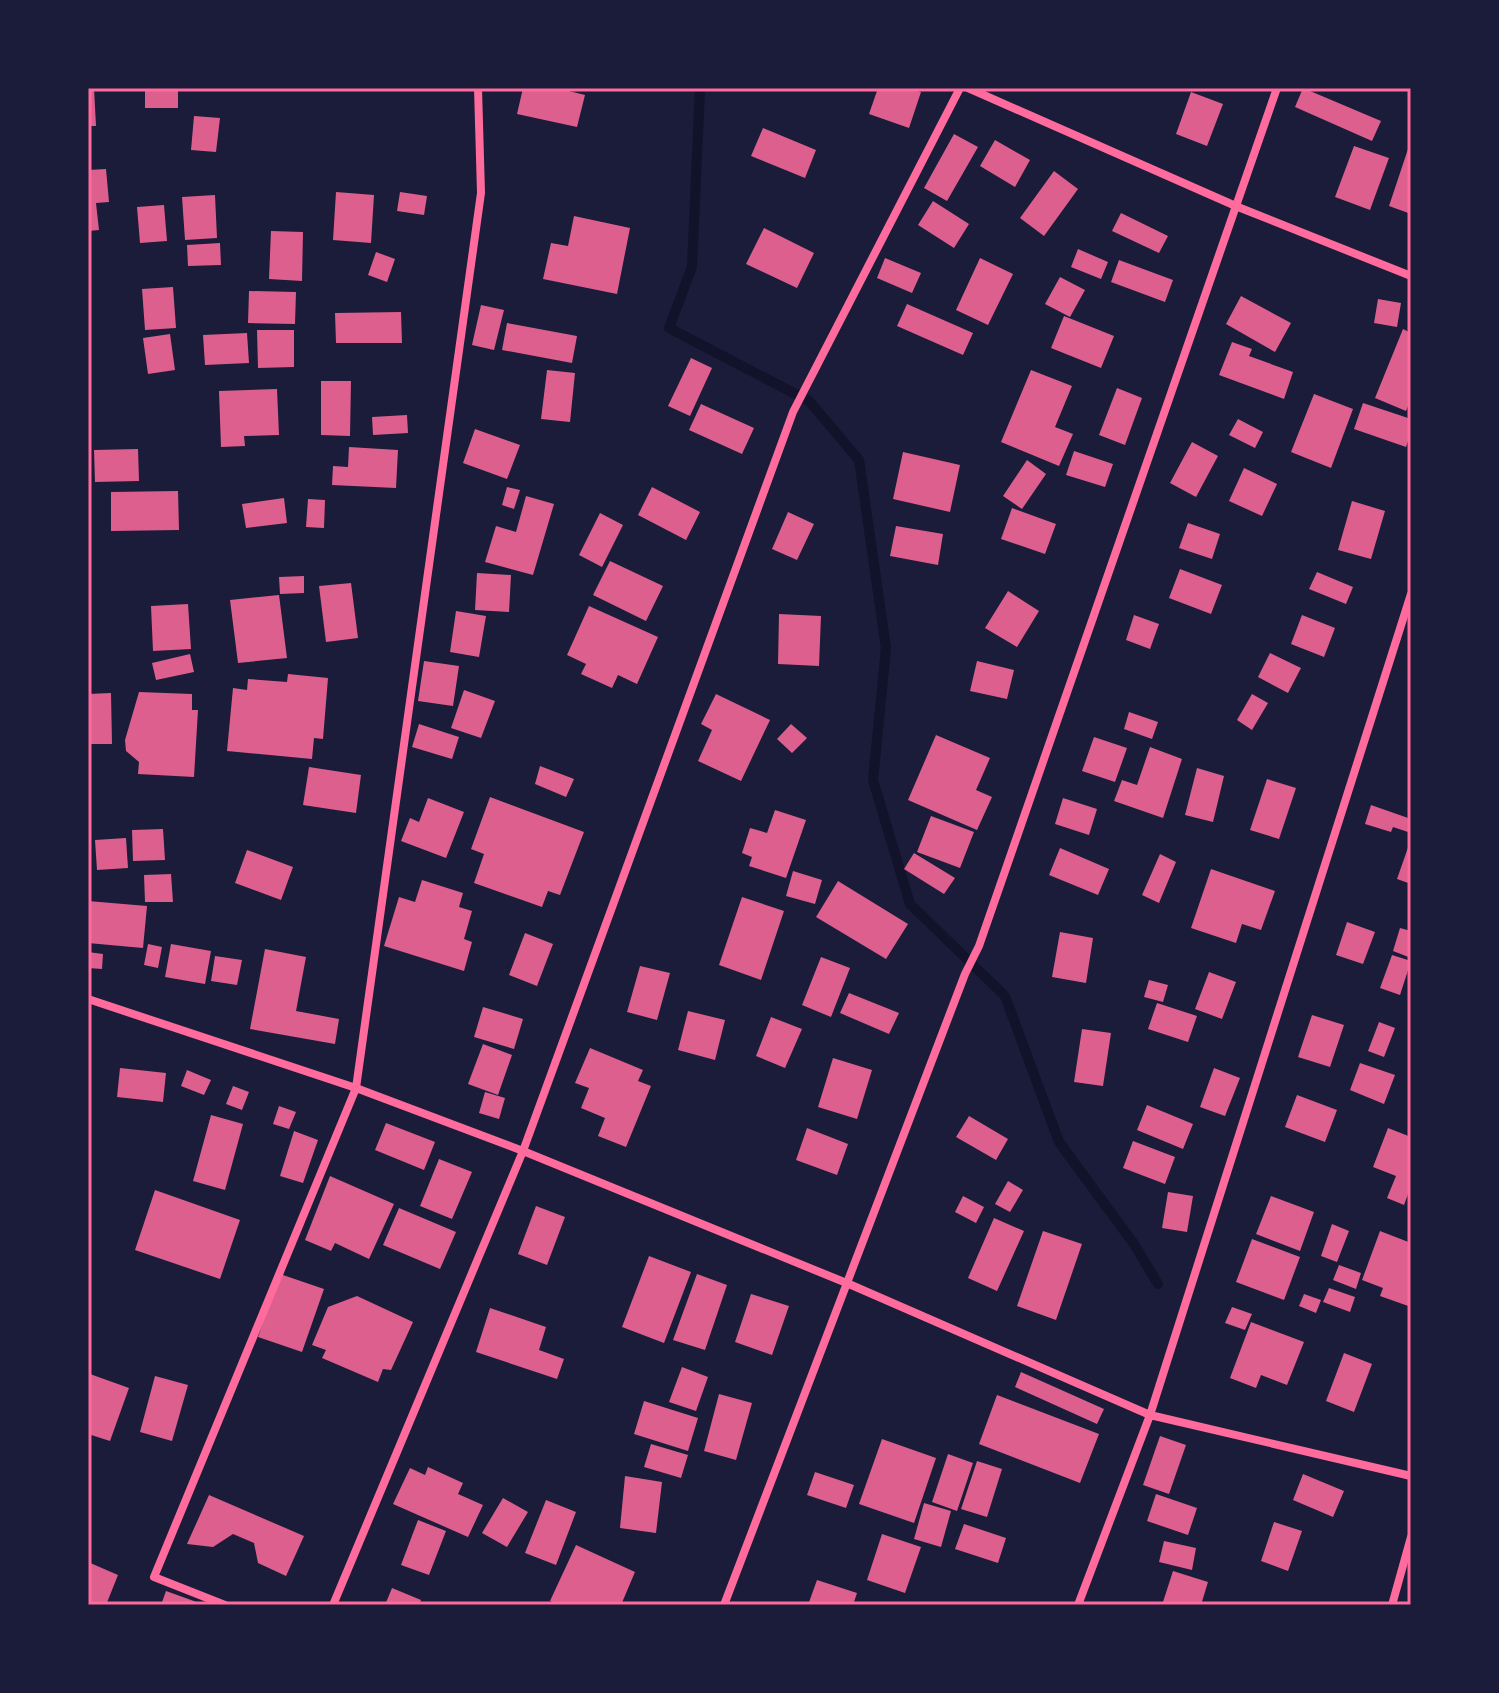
<svg xmlns="http://www.w3.org/2000/svg" width="1499" height="1693" font-family="'Work Sans',sans-serif">
<style>
.lines{fill:none;stroke-linecap:round;stroke-linejoin:round}
.stream{stroke:#12122b;stroke-width:10}
.building{fill:#dd5f8e}
.minor{stroke:#ff6b9d;stroke-width:8}
.neatline{fill:none;stroke:#ff6b9d;stroke-width:3}
</style>
<rect width="100%" height="100%" fill="#1b1b3a"/>
<g class="lines">
<path class="stream" d="M700,88L692,267L669,328L809,401L859,460L886,648L873,780L910,904L1005,996L1059,1142L1134,1244L1158,1284"/>
</g>
<path class="building" d="M88,88H94L96,126H88Z
M145,88H178V108H145Z
M523,88H557L585,95L577,127L517,114Z
M878,88H909L921,92L909,128L869,114Z
M1303,88L1381,121L1372,141L1295,107Z
M1191,92L1223,104L1207,146L1176,134Z
M194,116L220,118L216,152L191,150Z
M763,128L816,150L805,178L751,156Z
M954,134L978,147L947,201L924,188Z
M995,140L1030,160L1015,187L980,166Z
M1354,146L1389,158L1370,210L1335,197Z
M1408,149L1411,150V214L1389,206Z
M106,169L109,202L96,203L99,230L88,231V170Z
M1054,171L1078,189L1044,236L1020,218Z
M336,192L374,195L371,243L333,240Z
M400,192L427,196L424,215L397,211Z
M215,195L217,238L185,240L182,197Z
M933,201L969,224L954,248L918,225Z
M164,205L167,241L140,243L137,207Z
M1121,213L1168,236L1159,253L1112,231Z
M574,216L630,228L617,294L543,279L551,243L568,246Z
M764,228L814,253L797,288L746,264Z
M271,231L303,232L302,281L269,279Z
M220,243L221,265L188,266L187,245Z
M1078,249L1108,262L1101,279L1071,267Z
M376,252L395,259L387,282L368,275Z
M885,258L921,273L912,293L877,278Z
M980,258L1013,274L988,325L956,310Z
M1119,260L1173,280L1165,302L1111,282Z
M1060,277L1085,290L1070,317L1045,304Z
M173,287L176,328L145,330L142,289Z
M249,291L296,292L295,324L248,323Z
M1241,296L1291,323L1275,352L1226,324Z
M1378,299L1401,303L1397,327L1374,323Z
M907,304L973,333L963,355L897,326Z
M481,305L504,310L494,350L472,345Z
M401,312L402,343H336L335,313Z
M1064,316L1114,336L1101,368L1051,348Z
M507,323L577,336L572,363L502,350Z
M1403,329L1411,333V399L1406,411L1375,398Z
M257,330H294V367L258,368Z
M247,333L249,363L205,365L203,335Z
M170,334L175,370L148,374L143,338Z
M1232,342L1252,349L1249,356L1293,372L1284,399L1219,375Z
M691,358L712,368L690,416L668,406Z
M547,370L575,373L570,422L541,419Z
M1031,370L1072,386L1055,427L1073,434L1059,466L1001,442Z
M321,381H351L350,436L321,435Z
M1117,388L1142,398L1125,445L1099,435Z
M277,389L279,435L244,436L245,446L221,447L219,391Z
M1314,394L1353,409L1331,468L1291,452Z
M1363,403L1411,419V432L1406,447L1354,429Z
M701,404L754,428L742,454L689,430Z
M407,415L408,433L373,435L372,417Z
M1238,419L1263,432L1255,448L1229,435Z
M475,429L520,445L507,479L463,463Z
M1192,442L1218,456L1196,497L1170,483Z
M349,447L398,450L396,488L332,485L333,466L348,467Z
M138,449L139,481L95,482L94,450Z
M1074,451L1113,464L1105,487L1066,475Z
M903,452L960,465L950,512L893,499Z
M1027,460L1046,474L1022,509L1003,496Z
M1244,468L1277,484L1262,516L1229,501Z
M507,487L520,490L514,509L502,505Z
M652,487L700,512L686,540L638,515Z
M178,491L179,530L111,531V492Z
M526,496L554,504L533,575L485,562L496,526L516,532Z
M284,498L287,523L246,528L242,504Z
M308,499L325,500L324,528L306,527Z
M1352,501L1385,511L1371,559L1338,550Z
M1012,508L1056,524L1045,554L1001,539Z
M788,512L814,524L797,560L772,549Z
M600,513L623,525L602,567L579,555Z
M1188,523L1220,534L1212,559L1179,548Z
M896,526L943,534L938,565L890,556Z
M610,561L663,586L646,621L593,595Z
M1180,569L1222,585L1211,614L1169,598Z
M1317,572L1353,587L1346,604L1309,589Z
M477,573L511,575L509,612L475,610Z
M304,576V593L280,594L279,577Z
M351,583L358,638L326,642L319,586Z
M1008,591L1039,611L1017,647L985,628Z
M279,595L287,658L238,663L230,600Z
M188,604L191,649L153,651L151,606Z
M589,606L658,637L637,684L618,675L612,688L581,674L586,664L567,655Z
M456,611L486,616L479,657L450,652Z
M779,614L821,616L819,666L778,664Z
M1134,615L1159,624L1150,649L1126,640Z
M1302,615L1335,628L1324,657L1291,644Z
M1270,653L1301,668L1288,693L1258,677Z
M190,654L194,672L156,680L152,663Z
M424,661L459,666L453,706L418,701Z
M977,661L1014,670L1007,699L970,691Z
M288,674L328,678L323,739L314,738L312,759L227,751L233,688L247,690L248,679L287,682Z
M464,690L495,701L481,738L451,728Z
M139,692L192,694V710H198L194,777L138,774L139,762L126,751L125,740Z
M111,693L112,744H88V694Z
M716,694L770,720L741,781L698,761L712,730L701,724Z
M1252,694L1268,703L1252,730L1237,720Z
M1129,712L1158,722L1152,739L1124,729Z
M419,724L459,737L452,759L412,747Z
M791,724L807,738L792,753L777,739Z
M936,735L990,758L976,790L992,797L977,830L908,800Z
M1094,737L1127,748L1115,782L1082,771Z
M1150,747L1182,759L1163,818L1114,801L1122,780L1137,785Z
M540,766L574,779L566,797L535,784Z
M309,767L361,775L356,813L303,805Z
M1197,768L1224,776L1213,822L1185,815Z
M1267,779L1296,788L1279,839L1250,830Z
M490,797L584,832L560,895L548,891L542,907L474,883L484,854L471,849Z
M428,798L464,812L446,858L401,841L410,818L419,822Z
M1063,798L1097,809L1089,835L1055,824Z
M1371,805L1411,819V833L1393,827L1391,832L1365,824Z
M775,810L806,820L786,878L749,866L752,857L742,853L750,828L767,833Z
M931,816L974,832L960,868L917,852Z
M163,829L165,860L133,861L132,830Z
M126,838L128,868L97,870L95,840Z
M1411,839V884L1397,879Z
M1060,848L1109,869L1098,895L1049,875Z
M247,850L293,867L281,900L235,883Z
M914,853L955,878L944,894L904,869Z
M1160,854L1176,862L1159,903L1142,895Z
M1211,869L1275,891L1261,930L1242,924L1236,943L1191,928Z
M793,871L822,880L815,904L786,896Z
M171,874L173,902H145L144,875Z
M422,880L463,893L459,907L472,911L464,939L472,942L464,971L384,946L399,897L415,902Z
M838,881L908,924L886,959L816,917Z
M742,897L784,911L761,980L719,965Z
M88,901L147,906L143,948L88,943Z
M1347,922L1375,932L1363,964L1336,955Z
M1400,928L1411,931V958L1393,951Z
M1060,932L1093,938L1086,983L1052,977Z
M525,933L553,944L537,986L509,975Z
M148,944L162,947L158,968L144,965Z
M171,944L211,951L205,984L165,977Z
M265,949L306,957L296,1011L339,1019L335,1044L250,1029Z
M88,952L103,954L102,969L88,968Z
M1392,955L1411,961L1400,995L1380,988Z
M215,956L242,960L237,985L211,981Z
M821,957L850,968L831,1017L802,1005Z
M640,966L670,973L657,1020L627,1012Z
M1209,972L1236,982L1222,1019L1195,1009Z
M1149,980L1168,985L1163,1002L1144,997Z
M849,993L899,1013L889,1034L840,1013Z
M1157,1003L1197,1016L1188,1042L1148,1029Z
M483,1007L523,1019L514,1049L474,1037Z
M688,1011L725,1020L715,1060L678,1050Z
M1312,1015L1344,1025L1330,1067L1298,1057Z
M771,1017L802,1029L785,1068L756,1056Z
M1379,1022L1395,1028L1384,1057L1368,1051Z
M1082,1029L1111,1033L1103,1086L1074,1082Z
M483,1044L512,1055L498,1095L468,1084Z
M590,1048L643,1070L638,1081L651,1086L626,1147L598,1136L605,1118L581,1108L589,1088L575,1083Z
M833,1058L872,1070L857,1119L818,1107Z
M1360,1063L1395,1075L1384,1104L1350,1090Z
M120,1068L166,1073L163,1102L117,1097Z
M1214,1068L1240,1078L1225,1116L1200,1107Z
M187,1070L211,1080L204,1095L181,1086Z
M233,1086L249,1092L242,1110L226,1104Z
M485,1092L505,1098L499,1119L479,1113Z
M1297,1095L1337,1110L1325,1142L1285,1127Z
M1147,1105L1193,1124L1183,1149L1137,1130Z
M279,1106L296,1112L289,1129L273,1124Z
M211,1115L243,1124L225,1190L193,1181Z
M969,1116L1008,1139L996,1160L956,1137Z
M386,1123L435,1142L424,1170L375,1150Z
M807,1128L848,1144L837,1175L796,1160Z
M1388,1128L1411,1137V1186L1404,1205L1387,1198L1396,1176L1373,1167Z
M294,1131L318,1140L303,1183L280,1176Z
M1133,1141L1175,1157L1165,1184L1123,1168Z
M439,1159L472,1172L452,1219L420,1206Z
M330,1176L394,1204L369,1259L335,1243L331,1251L305,1240Z
M1008,1181L1023,1190L1010,1212L995,1204Z
M155,1190L240,1220L220,1279L135,1250Z
M1168,1192L1193,1196L1187,1232L1162,1228Z
M963,1196L984,1207L976,1223L955,1212Z
M1271,1196L1314,1212L1300,1251L1256,1234Z
M536,1206L565,1217L547,1265L518,1254Z
M399,1208L456,1232L440,1269L383,1245Z
M994,1218L1024,1231L997,1291L968,1278Z
M1332,1224L1349,1231L1337,1262L1321,1256Z
M1043,1231L1082,1244L1056,1320L1017,1306Z
M1380,1231L1411,1243V1307L1380,1296L1383,1288L1362,1280Z
M1252,1239L1300,1257L1284,1300L1236,1282Z
M649,1256L691,1272L664,1343L622,1327Z
M1339,1265L1361,1273L1356,1289L1333,1280Z
M280,1274L324,1289L302,1352L258,1337Z
M697,1274L727,1285L705,1350L673,1340Z
M1329,1288L1355,1297L1350,1312L1323,1302Z
M751,1294L789,1306L772,1355L735,1342Z
M1304,1294L1321,1300L1316,1313L1299,1306Z
M357,1296L413,1322L391,1370L383,1369L378,1382L322,1358L326,1350L312,1345L328,1307Z
M1232,1307L1252,1314L1245,1330L1225,1323Z
M490,1308L546,1327L539,1350L564,1359L557,1379L476,1352Z
M1251,1322L1304,1342L1287,1385L1261,1375L1256,1388L1230,1378Z
M1344,1353L1372,1364L1354,1412L1326,1401Z
M682,1367L708,1377L696,1411L669,1402Z
M1021,1372L1104,1409L1097,1424L1015,1387Z
M90,1374L129,1388L110,1441L88,1434Z
M155,1376L188,1385L172,1441L140,1432Z
M719,1394L752,1403L736,1460L704,1451Z
M997,1395L1099,1434L1080,1483L979,1444Z
M644,1401L698,1418L688,1451L634,1434Z
M1160,1436L1186,1445L1169,1494L1143,1485Z
M882,1439L936,1458L914,1523L859,1504Z
M651,1444L688,1455L681,1478L644,1467Z
M948,1454L973,1463L957,1511L932,1502Z
M977,1461L1002,1469L987,1517L961,1509Z
M428,1467L463,1483L458,1494L483,1505L468,1537L393,1504L410,1468L425,1475Z
M815,1472L854,1485L846,1508L807,1495Z
M1303,1474L1344,1491L1333,1517L1293,1500Z
M625,1476L662,1482L656,1533L620,1528Z
M1156,1494L1197,1508L1188,1535L1147,1521Z
M209,1495L304,1536L286,1576L258,1563L254,1543L233,1534L213,1547L187,1544Z
M503,1498L528,1512L507,1547L482,1533Z
M546,1500L576,1512L556,1565L525,1553Z
M924,1503L951,1511L941,1547L914,1539Z
M418,1520L446,1531L429,1575L401,1565Z
M1274,1522L1302,1531L1288,1571L1261,1561Z
M964,1524L1006,1538L998,1563L955,1549Z
M882,1534L921,1547L905,1593L867,1580Z
M1164,1541L1196,1548L1192,1570L1159,1562Z
M576,1545L635,1572L621,1605H560L550,1601Z
M88,1562L118,1575L106,1605H88Z
M1173,1571L1208,1582L1201,1605H1162Z
M817,1580L857,1593L853,1605H808Z
M392,1588L421,1600L419,1605H385Z
M166,1591L205,1605H161Z"/>
<g class="lines">
<path class="minor" d="M968,88L1238,207L1411,276
M88,999L356,1088L523,1151L849,1284L1150,1415L1411,1476
M225,1605L154,1577L356,1088L481,193L478,88
M333,1605L523,1151L793,412L960,88
M724,1605L965,974L979,946L1277,88
M1078,1605L1150,1415L1411,594
M1392,1605L1411,1537"/>
</g>
<rect width="1499" height="1693" fill="none" stroke="#1b1b3a" stroke-width="180"/>
<rect x="90" y="90" width="1319" height="1513" class="neatline"/>
</svg>
